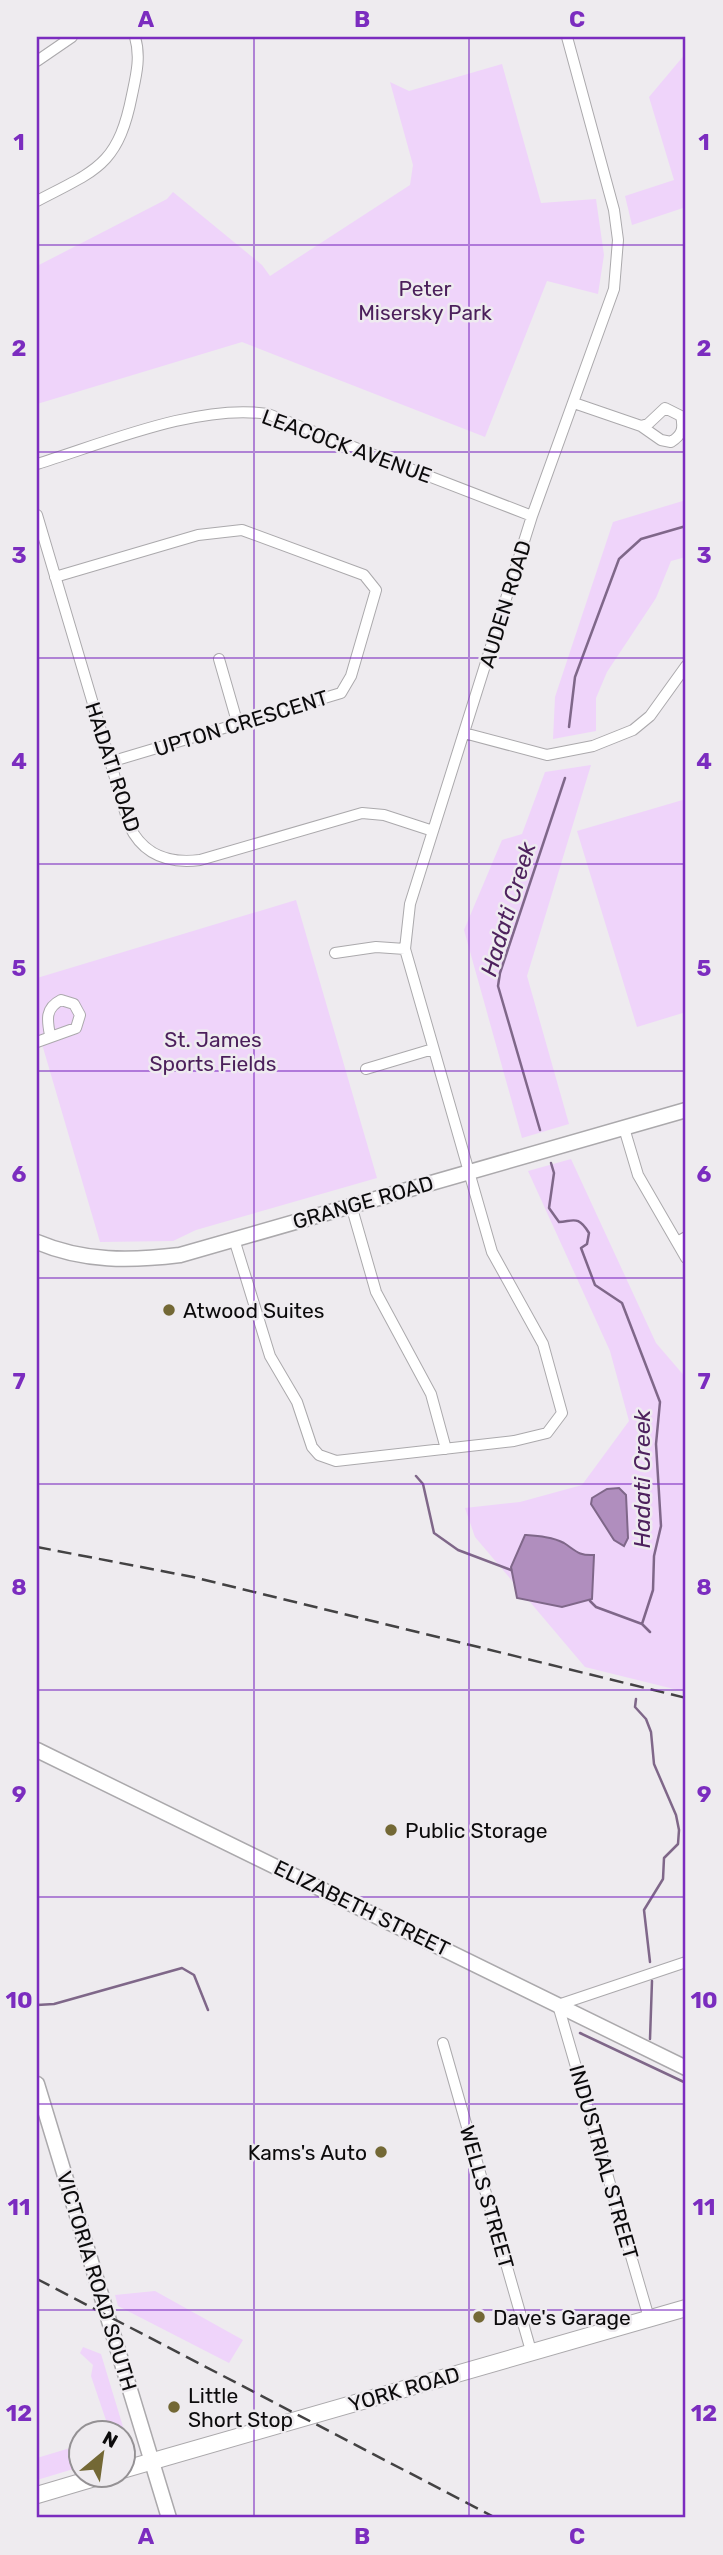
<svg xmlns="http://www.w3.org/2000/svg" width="723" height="2555" font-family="Rubik,sans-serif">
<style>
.green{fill:#efd4fa}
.water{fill:#b08ebe;stroke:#7f6789;stroke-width:2}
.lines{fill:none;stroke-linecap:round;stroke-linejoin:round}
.stream{stroke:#7f6789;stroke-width:2.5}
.street-casing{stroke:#aba9ac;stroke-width:12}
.secondary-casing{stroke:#aba9ac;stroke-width:17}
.primary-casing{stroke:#aba9ac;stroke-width:18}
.street{stroke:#fff;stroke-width:10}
.secondary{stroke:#fff;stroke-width:14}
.primary{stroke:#fff;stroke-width:16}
.rail{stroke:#434243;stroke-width:2.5;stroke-dasharray:14 7;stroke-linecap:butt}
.grid{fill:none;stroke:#7b2cbf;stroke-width:2;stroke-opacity:0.55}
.poi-dot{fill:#736835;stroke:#eeebef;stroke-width:2.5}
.labels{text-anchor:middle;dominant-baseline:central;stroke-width:5;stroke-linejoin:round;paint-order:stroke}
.park-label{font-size:21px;fill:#4b1f5b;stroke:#eeebef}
.street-label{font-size:21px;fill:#0c0b0c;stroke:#eeebef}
.poi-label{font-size:21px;fill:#0c0b0c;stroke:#eeebef;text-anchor:start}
.water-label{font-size:23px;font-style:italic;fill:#4e225e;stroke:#eeebef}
.neatline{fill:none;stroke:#7b2cbf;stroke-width:2.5}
.grid-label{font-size:23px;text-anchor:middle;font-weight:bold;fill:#7b2cbf}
</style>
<rect width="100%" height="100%" fill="#eeebef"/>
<path class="green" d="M686,53V207L632,225L625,196L674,180L649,97Z
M502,64L541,203L596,199L604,255L598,294L547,281L485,437L242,342L37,404V266L167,199L173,192L262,265L270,276L410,185L413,165L390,82L409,91Z
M686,500V557L671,561L656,598L607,672L596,698V731L553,739L555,697L613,522Z
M591,765L527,976L569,1124L522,1138L464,930L502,840L522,834L545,772Z
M686,799V1012L637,1027L577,831Z
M296,900L377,1178L196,1230L173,1241L100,1242L37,1027V978Z
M571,1159L656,1343L686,1378V1692L585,1667L475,1537L465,1508L520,1502L582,1485L629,1421L610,1351L528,1171Z
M155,2291L243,2340L229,2363L118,2306L115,2295Z
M83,2347L101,2354L127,2440L123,2454L122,2432H110L91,2376L93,2365L80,2353Z
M80,2445V2467L37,2480V2458Z"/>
<path class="water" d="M619,1488L626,1495L628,1538L624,1546L614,1540L591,1504L592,1498L607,1489Z
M525,1535C538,1536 553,1537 564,1543C576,1551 579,1556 594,1555L592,1599L562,1607L517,1598L511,1567Z"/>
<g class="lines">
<path class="stream" d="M569,727L575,677L619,559L641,539L686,526
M540,1130L498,986L500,973L565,778
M551,1163L554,1173L549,1208L559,1222C574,1221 578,1215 589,1233L587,1244L581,1248L595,1285L622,1303L660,1402L656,1444L661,1526L654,1556L653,1590L642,1624L650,1632
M416,1476L423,1484L434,1533L458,1550L511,1570
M590,1601L596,1607L642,1624
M636,1699L635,1707L646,1719L651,1732L654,1764L676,1815L679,1830L678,1844L664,1858L663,1879L644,1910L650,1962
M37,2005L54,2004L182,1968L194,1975L208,2010
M580,2033L686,2083
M650,2039L652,1981"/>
<defs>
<path id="street" d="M37,61L72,37
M37,201C96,170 118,166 132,95C136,76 141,57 135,37
M574,403L641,426L661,440L671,442C682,435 684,429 681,416L665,408L648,424L641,426
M37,464C105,443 199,403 268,414L532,516
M37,515L129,825C143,855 168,864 200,860L362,813L384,815L433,831
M55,577L198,535L242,530L364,575L376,590L351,676L341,693L110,762
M219,659L238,725
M464,733L547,755L593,746L633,730L650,716L686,666
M335,953L376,947L405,949
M37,1042L76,1028L80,1015L74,1004L61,1000C45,1008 47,1020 50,1035
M366,1069L433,1049
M624,1128L638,1175L686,1258
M351,1205L376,1292L431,1394L446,1449
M234,1239L270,1356L297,1402L312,1447L319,1455L336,1461L514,1441L547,1433L562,1413L543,1344L492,1252L405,949L410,904L532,516L614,289L618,240L614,210L567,37
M677,1242L686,1237
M443,2043L531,2351
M649,2318L558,2005L686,1962"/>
<path id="secondary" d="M37,1242C84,1262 131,1261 180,1255L686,1110
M37,1750L686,2068
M37,2084L169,2518"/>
<path id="primary" d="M122,2470L686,2308
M37,2495L108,2474"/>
</defs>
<use href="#street" class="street-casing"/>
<use href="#secondary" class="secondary-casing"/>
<use href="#primary" class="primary-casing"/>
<use href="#street" class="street"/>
<use href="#secondary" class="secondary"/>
<use href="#primary" class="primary"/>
<path class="rail" d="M37,1547L193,1577L686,1698
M37,2279L496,2518"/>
</g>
<path class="grid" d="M254,37V2518M469,37V2518M37,245H686M37,452H686M37,658H686M37,864H686M37,1071H686M37,1278H686M37,1484H686M37,1690H686M37,1897H686M37,2104H686M37,2310H686"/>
<g class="poi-dot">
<circle cx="169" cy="1310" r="7"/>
<circle cx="391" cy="1830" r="7"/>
<circle cx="381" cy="2152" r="7"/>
<circle cx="479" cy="2317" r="7"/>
<circle cx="174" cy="2407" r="7"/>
</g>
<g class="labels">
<g class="park-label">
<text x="425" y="288">Peter<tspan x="425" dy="24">Misersky Park</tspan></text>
<text x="213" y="1039">St. James<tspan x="213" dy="24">Sports Fields</tspan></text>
</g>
<g class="street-label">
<text transform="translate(347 446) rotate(20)">LEACOCK AVENUE</text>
<text transform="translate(505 604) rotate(-73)">AUDEN ROAD</text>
<text transform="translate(241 723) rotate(-17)">UPTON CRESCENT</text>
<text transform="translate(113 767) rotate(72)">HADATI ROAD</text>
<text transform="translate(363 1202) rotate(-16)">GRANGE ROAD</text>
<text transform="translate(362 1908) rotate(26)">ELIZABETH STREET</text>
<text transform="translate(604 2162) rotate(74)">INDUSTRIAL STREET</text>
<text transform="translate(487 2197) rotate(74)">WELLS STREET</text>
<text transform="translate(97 2281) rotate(73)">VICTORIA ROAD SOUTH</text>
<text transform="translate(404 2389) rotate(-16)">YORK ROAD</text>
</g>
<g class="poi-label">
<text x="183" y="1310">Atwood Suites</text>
<text x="405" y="1830">Public Storage</text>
<text x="367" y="2152" text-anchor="end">Kams's Auto</text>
<text x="493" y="2317">Dave's Garage</text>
<text x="188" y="2395">Little<tspan x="188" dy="24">Short Stop</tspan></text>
</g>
<g class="water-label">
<text transform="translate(508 909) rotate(-73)">Hadati Creek</text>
<text transform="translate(642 1479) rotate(-90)">Hadati Creek</text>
</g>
</g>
<rect width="723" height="2555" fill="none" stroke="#eeebef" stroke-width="77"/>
<g transform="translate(102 2454) rotate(29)"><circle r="33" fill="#eeebef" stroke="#949194" stroke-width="2"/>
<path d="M0-5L12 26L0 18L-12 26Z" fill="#736835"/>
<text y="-10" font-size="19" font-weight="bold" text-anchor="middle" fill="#0c0b0c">N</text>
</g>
<rect x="38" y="38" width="646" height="2478" class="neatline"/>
<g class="grid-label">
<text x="146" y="27">A</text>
<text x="362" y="27">B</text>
<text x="577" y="27">C</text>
<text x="19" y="150">1</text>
<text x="704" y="150">1</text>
<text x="19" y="356">2</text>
<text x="704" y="356">2</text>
<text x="19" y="563">3</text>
<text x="704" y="563">3</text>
<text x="19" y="769">4</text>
<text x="704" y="769">4</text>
<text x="19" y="976">5</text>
<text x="704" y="976">5</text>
<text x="19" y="1182">6</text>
<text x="704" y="1182">6</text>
<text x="19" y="1389">7</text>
<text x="704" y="1389">7</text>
<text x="19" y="1595">8</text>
<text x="704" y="1595">8</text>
<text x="19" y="1802">9</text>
<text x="704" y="1802">9</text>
<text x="19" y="2008">10</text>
<text x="704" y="2008">10</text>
<text x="19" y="2215">11</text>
<text x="704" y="2215">11</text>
<text x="19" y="2421">12</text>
<text x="704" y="2421">12</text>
<text x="146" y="2544">A</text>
<text x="362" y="2544">B</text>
<text x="577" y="2544">C</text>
</g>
</svg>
